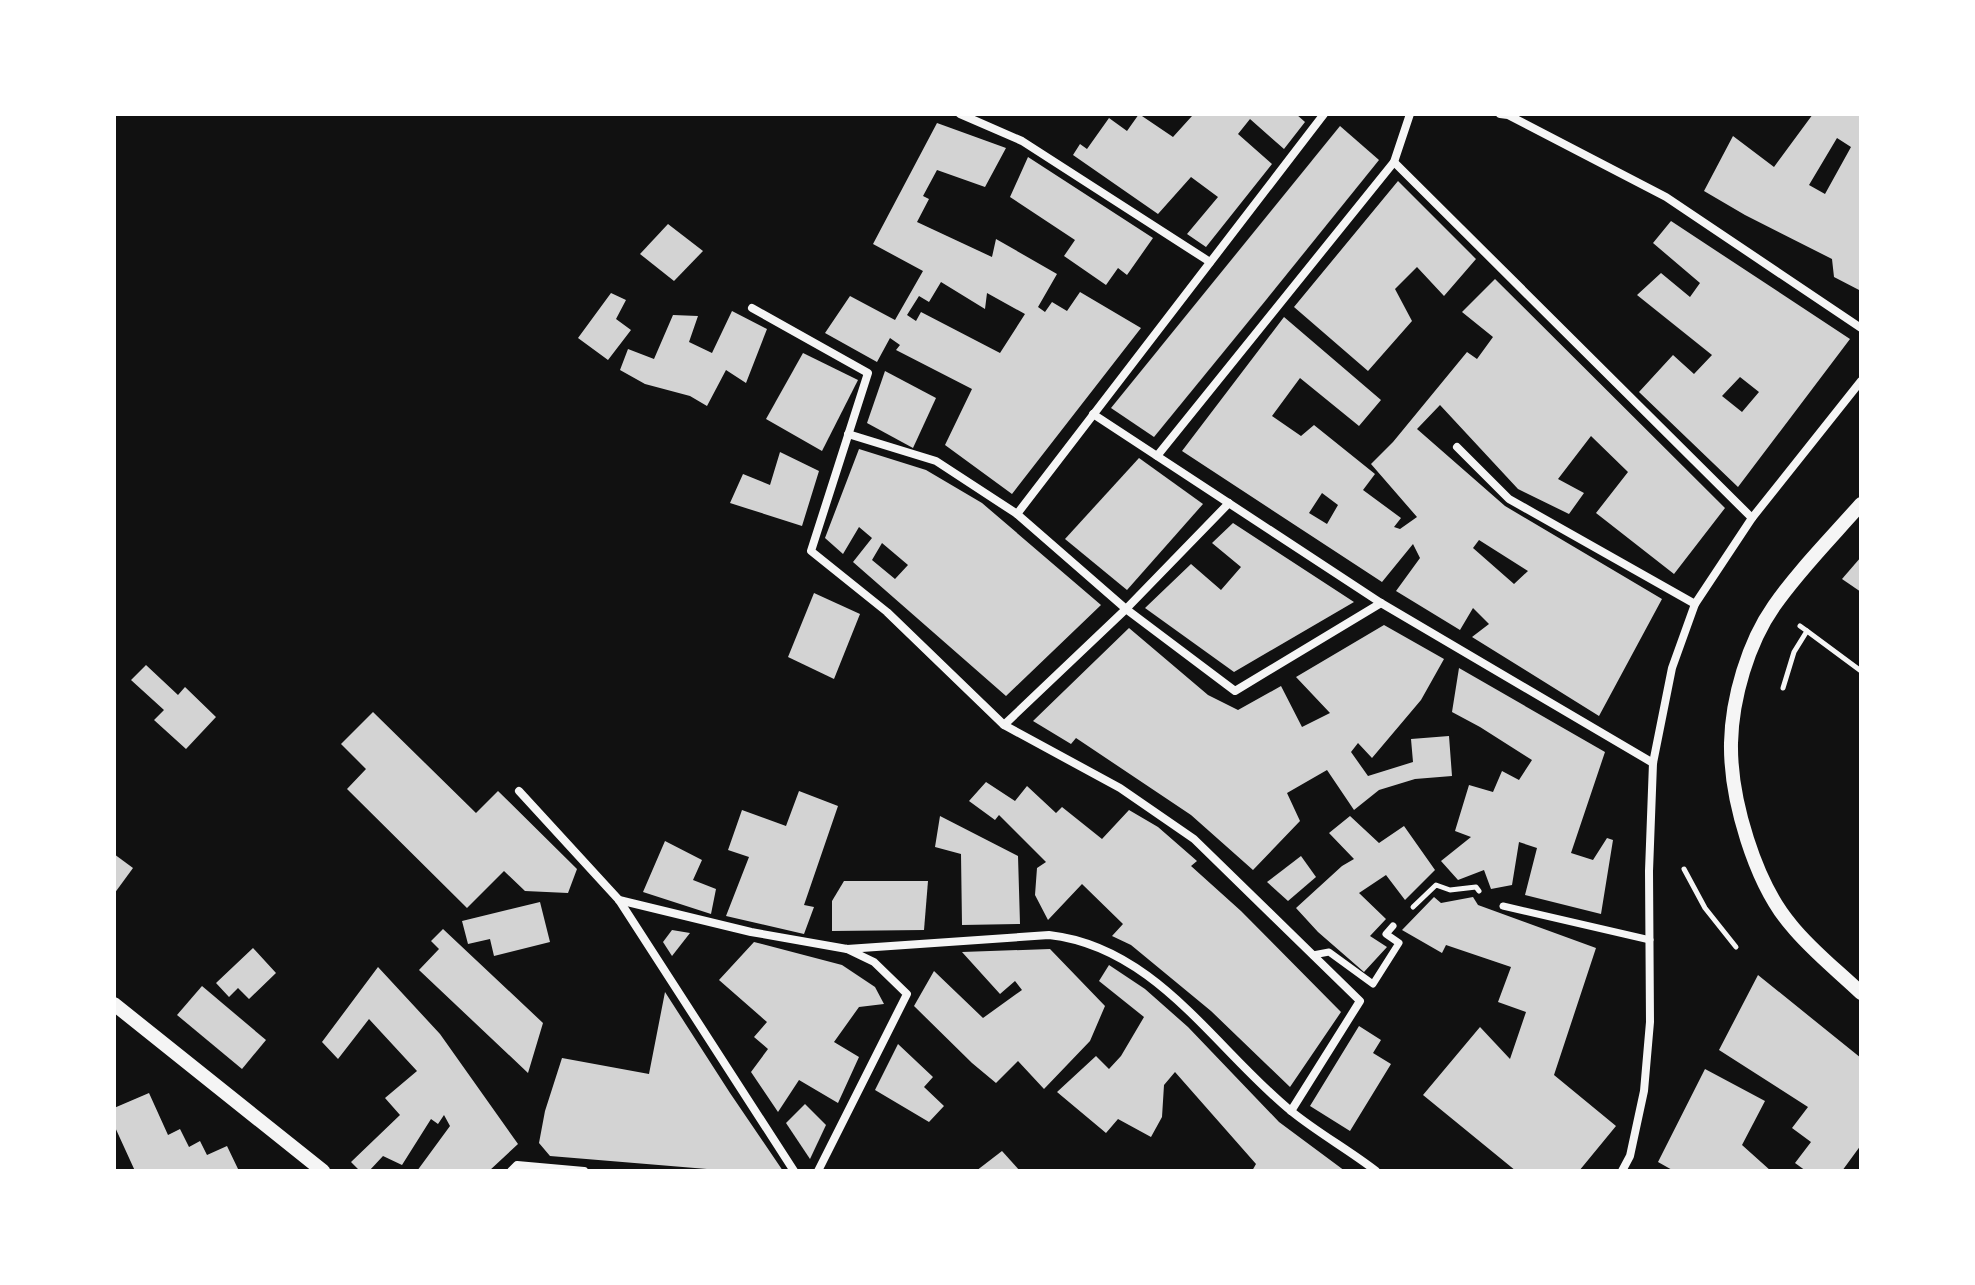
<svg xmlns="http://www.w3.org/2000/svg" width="1975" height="1285" font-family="'Source Sans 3',sans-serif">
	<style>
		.building { fill: #d3d3d3; fill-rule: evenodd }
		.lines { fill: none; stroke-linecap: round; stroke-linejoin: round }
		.path { stroke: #f5f5f5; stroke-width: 5 }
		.pedestrian { stroke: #f5f5f5; stroke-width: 7 }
		.minor { stroke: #f5f5f5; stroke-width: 8 }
		.tertiary { stroke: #f5f5f5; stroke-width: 14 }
	</style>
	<rect width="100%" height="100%" fill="#111"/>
	<g class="building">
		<polygon points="1139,114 1173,137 1192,116 1189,114 1296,114 1305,122 1284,149 1250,119 1238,134 1272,164 1206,247 1187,234 1218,197 1191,177 1158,214 1073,155 1080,144 1087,149 1109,118 1127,131"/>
		<path d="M1813,114H1861V291L1834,277L1832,259L1745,215L1704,191L1733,136L1774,167ZM1837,138L1851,147L1825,194L1809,185Z"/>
		<path d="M937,123L1006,148L985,187L937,170L923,196L929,199L917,222L992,257L996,239L1057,274L1038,307L1045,312L1052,302L1067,311L1080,292L1141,328L1012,494L945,445L972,389L896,350L900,345L890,338L877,362L825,333L850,296L895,320L923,271L873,244ZM941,282L985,309L987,293L1025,314L1000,353L921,312L916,321L907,315L919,296L929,302Z"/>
		<polygon points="1340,126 1379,160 1266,300 1154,437 1111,408"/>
		<polygon points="1028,157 1153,238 1127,275 1118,268 1106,285 1064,256 1075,240 1010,197"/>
		<polygon points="1398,181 1476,259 1444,296 1417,267 1395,289 1412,321 1368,371 1294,307"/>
		<path d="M1671,221L1850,339L1738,487L1639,392L1673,355L1694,374L1712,355L1637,295L1661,273L1690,297L1700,283L1653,243ZM1740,377L1759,392L1742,412L1722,396Z"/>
		<polygon points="668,224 703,251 674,281 640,254"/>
		<path d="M1495,279L1725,508L1674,574L1596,513L1628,472L1591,436L1558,479L1584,493L1569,514L1518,489L1440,405L1417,429L1505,506L1662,599L1599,716L1472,637L1489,624L1473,608L1460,630L1396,591L1420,558L1413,544L1382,582L1182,451L1284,317L1381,400L1359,426L1300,378L1272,416L1301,436L1314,425L1375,474L1363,490L1401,518L1394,527L1400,529L1417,517L1371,464L1393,442L1467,352L1477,359L1493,337L1462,312ZM1322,493L1338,505L1327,524L1309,513ZM1479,540L1528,571L1514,584L1473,548Z"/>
		<polygon points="611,293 626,300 616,319 631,330 608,360 578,338"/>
		<polygon points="732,311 767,329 746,383 726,370 707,406 690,396 645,384 620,370 628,349 654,359 673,315 698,316 689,342 712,353"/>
		<polygon points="803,353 858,380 822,451 766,419"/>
		<polygon points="885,371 936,398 913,448 867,423"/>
		<path d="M859,449L926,470L982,503L1101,605L1006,696L853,562L872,538L859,527L843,554L825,538ZM882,543L908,565L895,579L872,560Z"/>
		<polygon points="780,452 819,471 802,526 730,503 743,474 770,485"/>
		<polygon points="1139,458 1203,504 1127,590 1065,539"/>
		<polygon points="1233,523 1354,602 1234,672 1145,608 1191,564 1221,590 1241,567 1212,543"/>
		<polygon points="1861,557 1861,592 1842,579"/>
		<polygon points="814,593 860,614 834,679 788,657"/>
		<polygon points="1384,625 1444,659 1421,700 1372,758 1358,743 1351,752 1368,776 1413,762 1411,739 1449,736 1452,776 1415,779 1379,790 1354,810 1327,770 1287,793 1300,821 1253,870 1191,815 1076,738 1071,744 1033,721 1129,628 1208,695 1238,710 1281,686 1302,727 1330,713 1296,677"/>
		<polygon points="146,665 178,695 185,687 216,717 186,749 154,720 164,710 131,680"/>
		<polygon points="1459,668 1605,752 1571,853 1593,860 1607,838 1613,840 1601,914 1525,895 1537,848 1519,842 1512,885 1491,889 1484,870 1458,880 1441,861 1471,837 1455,831 1469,785 1493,792 1502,771 1519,780 1532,760 1480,727 1452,712"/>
		<polygon points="373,712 476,813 498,791 577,869 568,893 525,891 504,871 467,908 347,789 366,769 341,744"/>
		<polygon points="986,782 1015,801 1027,786 1056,813 1062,807 1102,839 1129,810 1158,827 1197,861 1191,866 1241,911 1341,1012 1290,1087 1211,1011 1131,945 1112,936 1123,924 1082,884 1048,920 1035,895 1037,868 1046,862 999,815 995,820 969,801"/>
		<polygon points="799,791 838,806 804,905 814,907 804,934 726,916 749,857 728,850 742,810 786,826"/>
		<polygon points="940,816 1018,856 1020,924 962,925 961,854 935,847"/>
		<polygon points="1350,816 1379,843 1404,826 1435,870 1405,900 1386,875 1359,893 1386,919 1370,936 1387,947 1364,972 1318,932 1296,908 1342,866 1354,859 1329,833"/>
		<polygon points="665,841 702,860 693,880 716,889 711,914 643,892"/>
		<polygon points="114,854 133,868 114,894"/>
		<polygon points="1301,856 1316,877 1288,901 1267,882"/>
		<polygon points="844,881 928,881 924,930 832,931 832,901"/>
		<polygon points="1434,897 1441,903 1473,897 1478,905 1596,948 1554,1075 1616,1126 1579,1171 1516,1171 1423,1095 1480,1027 1510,1059 1526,1012 1498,1002 1511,967 1446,945 1442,953 1402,930"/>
		<polygon points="540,902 550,942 494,956 490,939 468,944 462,921"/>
		<polygon points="443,929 543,1023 528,1073 419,970 439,949 431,941"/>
		<polygon points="672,930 690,933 672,956 663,942"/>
		<polygon points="754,942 842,965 875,987 884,1004 859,1007 834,1042 859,1057 838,1103 799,1080 778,1112 751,1072 768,1049 754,1037 767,1022 719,980"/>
		<polygon points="253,948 276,973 249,999 238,988 229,997 216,983"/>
		<polygon points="1050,949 1105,1006 1090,1041 1044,1089 1018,1061 996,1083 972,1063 914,1006 934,971 983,1018 1022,990 1015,981 1000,994 962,952"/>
		<polygon points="1109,965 1145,989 1188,1027 1279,1122 1345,1171 1252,1171 1256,1164 1175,1072 1164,1085 1162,1117 1151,1137 1118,1119 1106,1133 1057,1092 1096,1056 1109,1069 1121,1056 1144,1017 1099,981"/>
		<polygon points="378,967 440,1034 518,1144 489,1171 417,1171 450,1126 444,1115 438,1124 431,1119 402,1165 383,1156 369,1171 360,1171 351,1162 400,1115 385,1098 417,1071 369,1019 338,1059 322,1042"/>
		<polygon points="1758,975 1861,1058 1861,1145 1842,1171 1806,1171 1795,1163 1811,1142 1792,1128 1808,1107 1719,1050"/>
		<polygon points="202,986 266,1040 242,1069 177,1015"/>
		<polygon points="665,992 730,1093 783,1171 731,1171 550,1156 539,1143 545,1111 562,1058 649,1074"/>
		<polygon points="1359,1026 1381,1040 1373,1053 1391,1064 1350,1131 1310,1106"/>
		<polygon points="898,1044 933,1077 924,1087 944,1106 929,1122 875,1090"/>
		<polygon points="1705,1069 1765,1101 1742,1145 1771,1171 1674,1171 1658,1162"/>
		<polygon points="149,1093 168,1135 180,1129 189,1147 200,1141 207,1155 227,1146 239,1171 135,1171 114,1125 114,1108"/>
		<polygon points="805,1104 826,1125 810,1159 786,1123"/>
		<polygon points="1002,1151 1020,1171 976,1171"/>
	</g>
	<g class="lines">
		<g class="path">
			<polyline points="1807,631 1861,671"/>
			<polyline points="1783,688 1794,652 1807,631 1800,626"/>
			<polyline points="1684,869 1705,908 1736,947"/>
			<polyline points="1413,907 1436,885 1450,890 1476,887 1479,891"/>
		</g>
		<g class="pedestrian">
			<polyline points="1503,906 1650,940"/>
			<polyline points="1313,955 1329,952 1373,984 1399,943 1386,934 1393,926"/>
		</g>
		<g class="minor">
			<polyline points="960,114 1022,141 1210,262"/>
			<polyline points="1500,114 1508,115 1666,197 1861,328"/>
			<polyline points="1394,162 1752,518"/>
			<polyline points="752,308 868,373 811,551 887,612 1004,725 1120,788 1194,839 1360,1001 1291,1111"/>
			<polyline points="1093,414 1381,603 1653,763"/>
			<polyline points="848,434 936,461 1017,514 1126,609 1235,691 1381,603"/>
			<polyline points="1457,447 1509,499 1695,604"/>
			<polyline points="1157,456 1394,162 1410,114"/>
			<polyline points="1017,514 1324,114"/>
			<polyline points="1004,725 1126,609 1229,503"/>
			<polyline points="519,791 619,900 794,1171"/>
			<path d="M619,900L751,932L847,949L1049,935C1156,947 1214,1048 1291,1111C1318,1133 1349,1150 1376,1171"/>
			<polyline points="511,1171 517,1165 584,1171"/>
			<polyline points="818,1171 907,994 874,962 847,949"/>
			<polyline points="1622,1171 1630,1156 1644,1091 1650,1022 1649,871 1653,763 1672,668 1695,604 1752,518 1861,381"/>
		</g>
		<g class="tertiary">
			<path d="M1861,504C1832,537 1799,570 1774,606C1748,643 1732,698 1731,743C1730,799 1755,883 1791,925C1811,950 1838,971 1861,993"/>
			<polyline points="114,1004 323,1171"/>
		</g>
	</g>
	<rect width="1975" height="1285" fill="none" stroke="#ffffff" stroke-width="232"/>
</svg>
